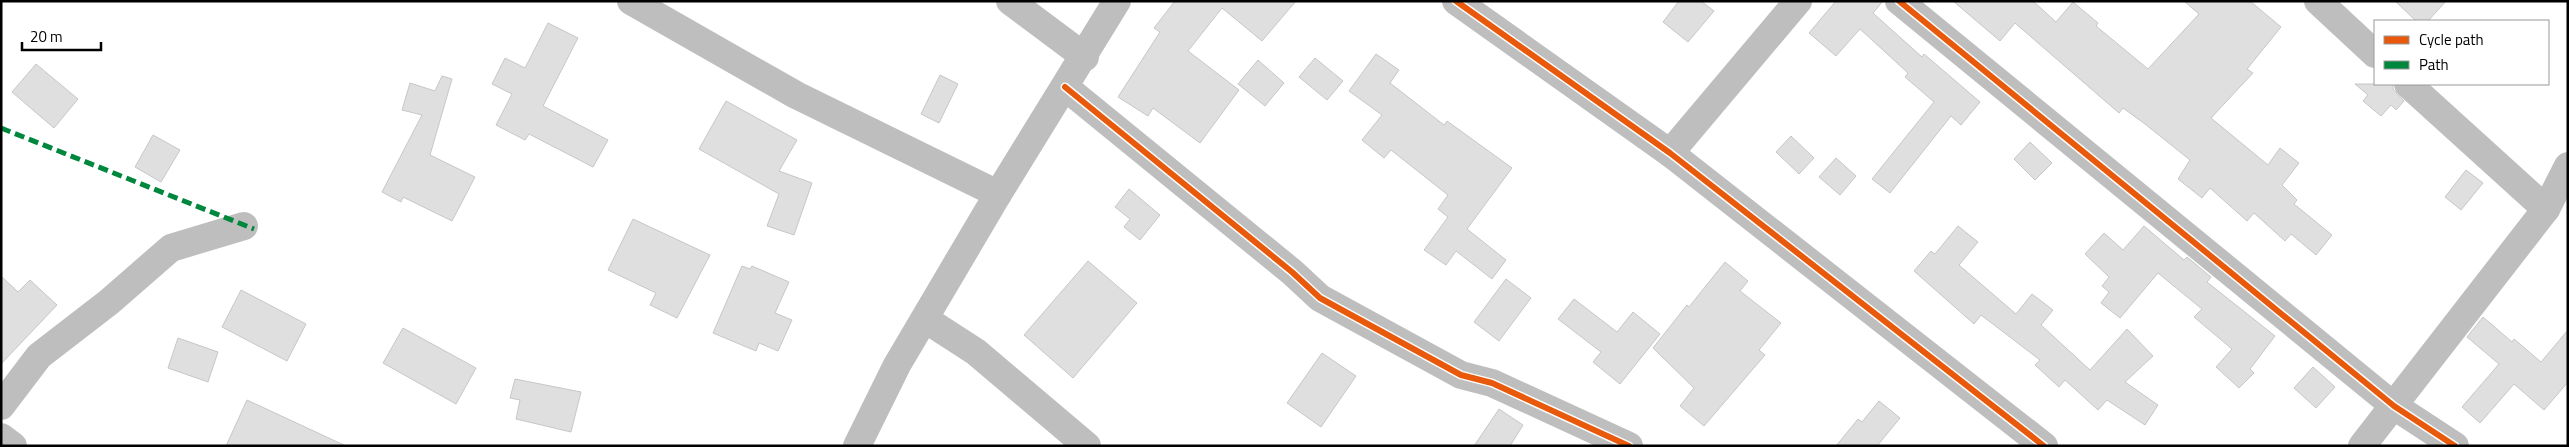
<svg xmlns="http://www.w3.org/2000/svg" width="2569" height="447" font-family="'Titillium Web',sans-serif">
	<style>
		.building { fill: #dfdfdf; stroke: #c7c7c7 }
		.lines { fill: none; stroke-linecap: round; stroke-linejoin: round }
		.minor { stroke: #bebebe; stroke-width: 28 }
		.quiet { stroke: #00873e; stroke-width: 5; stroke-dasharray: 10 5; stroke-linecap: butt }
		.cycleway-casing { stroke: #fff; stroke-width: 9 }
		.cycleway { stroke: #e8590c; stroke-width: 6 }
	</style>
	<rect width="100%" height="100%" fill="#fff"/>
	<g class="building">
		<polygon points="1175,1 1296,1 1262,41 1222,8 1188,51 1239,90 1200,143 1153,108 1148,116 1118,97 1160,32 1154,28"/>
		<polygon points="1679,1 1701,1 1714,11 1688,42 1663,22"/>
		<polygon points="1836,1 1883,1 1873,13 1922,57 1924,54 1980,102 1961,125 1951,116 1890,193 1872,179 1934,102 1905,77 1908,73 1860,29 1836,56 1809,33"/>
		<polygon points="1953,1 2033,1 2056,22 2073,2 2098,23 2096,26 2148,69 2199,14 2184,1 2250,1 2281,27 2247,69 2253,73 2211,118 2268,165 2280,148 2299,163 2282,185 2297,200 2294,204 2332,235 2316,255 2291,234 2285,241 2254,213 2247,221 2210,188 2202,198 2178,179 2190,160 2145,124 2123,108 2119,113 2015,23 2000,41"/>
		<polygon points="2395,1 2446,1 2428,21 2416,21"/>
		<polygon points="548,23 578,38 543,106 608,140 593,167 529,134 525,140 496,125 512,94 492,84 505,58 525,68"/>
		<polygon points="1376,54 1399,70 1390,83 1444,125 1447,121 1512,168 1467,229 1506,260 1492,279 1456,251 1446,265 1424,250 1448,217 1438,209 1448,195 1391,150 1384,158 1362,140 1382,115 1349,91"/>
		<polygon points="1315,58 1343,81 1327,100 1299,77"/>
		<polygon points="1258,60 1284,83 1265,106 1238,84"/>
		<polygon points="36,64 78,99 54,128 12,92"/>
		<polygon points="940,75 958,84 939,123 921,114"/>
		<polygon points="442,76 452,79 430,155 475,177 452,221 403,197 401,202 382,192 422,115 402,110 410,83 435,91"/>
		<polygon points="2355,84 2393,84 2393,89 2404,101 2396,110 2391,105 2381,116 2363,101 2368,95"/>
		<polygon points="726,101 797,140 779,171 812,183 794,235 767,226 779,194 699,149"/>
		<polygon points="153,135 180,150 161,182 135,167"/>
		<polygon points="1791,136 1814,158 1799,174 1776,152"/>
		<polygon points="2030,142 2052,163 2035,180 2014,159"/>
		<polygon points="1836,158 1856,176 1840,195 1819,177"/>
		<polygon points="2466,170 2483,183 2461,210 2445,197"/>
		<polygon points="1129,189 1160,215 1140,240 1124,227 1130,219 1115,207"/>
		<polygon points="633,219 710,255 677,318 650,305 656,293 608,270"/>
		<polygon points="1958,226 1978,242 1959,265 2016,314 2032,294 2053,310 2041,325 2090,370 2127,329 2153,356 2125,382 2158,405 2145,425 2107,400 2098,410 2065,380 2059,387 2035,365 2040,360 1981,315 1974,324 1914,271 1931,251 1935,254"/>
		<polygon points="2144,226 2184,260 2187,257 2211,277 2207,282 2275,336 2250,369 2254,373 2239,388 2216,367 2232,349 2194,317 2202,309 2158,273 2120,318 2101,303 2109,292 2102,286 2109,277 2085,254 2104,233 2123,250"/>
		<polygon points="1088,261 1137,303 1073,378 1024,335"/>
		<polygon points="1725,262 1748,281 1740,291 1781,323 1759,350 1765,355 1704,426 1680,406 1694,388 1653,348 1687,305 1689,307"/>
		<polygon points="742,266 750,269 752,266 789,282 775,313 792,320 778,351 759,343 756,351 713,333"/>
		<polygon points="1,276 18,292 30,280 57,305 1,364"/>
		<polygon points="1506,279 1531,298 1499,341 1474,322"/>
		<polygon points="241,290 306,324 287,361 222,327"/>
		<polygon points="1574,299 1617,332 1633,312 1660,334 1620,384 1593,362 1601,352 1558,319"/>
		<polygon points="2483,317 2512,342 2514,339 2541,362 2568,330 2568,382 2544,410 2514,384 2480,423 2462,407 2499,364 2467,337"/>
		<polygon points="403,328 476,368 456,404 383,363"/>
		<polygon points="178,338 218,352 208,382 168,368"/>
		<polygon points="1322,353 1356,376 1321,427 1287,403"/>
		<polygon points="2313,367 2335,387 2316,408 2294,388"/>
		<polygon points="515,379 581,392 571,432 516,419 520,400 510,398"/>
		<polygon points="247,400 346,446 226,446"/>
		<polygon points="1879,401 1900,418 1877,446 1836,446 1858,419 1862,422"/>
		<polygon points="1499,409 1523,425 1510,446 1474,446"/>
	</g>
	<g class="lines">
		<g class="minor">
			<polyline points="631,1 796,95 998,194"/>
			<polyline points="1010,1 1085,57"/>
			<polyline points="1456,1 1670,153 2044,446"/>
			<polyline points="1899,1 2394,406 2455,446"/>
			<polyline points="2318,1 2375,54"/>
			<polyline points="2408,84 2546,209"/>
			<polyline points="1065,87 1292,272 1320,298 1461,375 1492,383 1629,446"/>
			<polyline points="1670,153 1798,1"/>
			<polyline points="925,319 976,352 1087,446"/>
			<polyline points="1,406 39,356 109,302 171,248 244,226"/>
			<polyline points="1,437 13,446"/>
			<polyline points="857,446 897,365 998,194 1117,1"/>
			<polyline points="2362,446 2546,209 2568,166"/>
		</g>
		<polyline class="quiet" points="1,128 254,229"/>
		<g class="cycleway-casing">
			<g id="cycleway">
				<polyline points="1456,1 1670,153 2044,446"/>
				<polyline points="1899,1 2394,406 2455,446"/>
				<polyline points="1065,87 1292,272 1320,298 1461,375 1492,383 1629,446"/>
			</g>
		</g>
		<use href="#cycleway" class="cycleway"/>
	</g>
	<rect width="2569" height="447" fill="none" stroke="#000000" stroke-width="5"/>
	<rect x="2374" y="20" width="175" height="65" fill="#ffffff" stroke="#999999"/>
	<rect x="2384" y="36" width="25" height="8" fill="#e8590c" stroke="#999999"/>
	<text x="2419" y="45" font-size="15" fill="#000000">Cycle path</text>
	<rect x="2384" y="61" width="25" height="8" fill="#00873e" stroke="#999999"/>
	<text x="2419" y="70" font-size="15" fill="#000000">Path</text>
	<path d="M22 42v8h79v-8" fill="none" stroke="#000000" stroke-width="2.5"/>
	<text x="30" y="42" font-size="15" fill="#000000" stroke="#ffffff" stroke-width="4" paint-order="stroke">20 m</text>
</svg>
